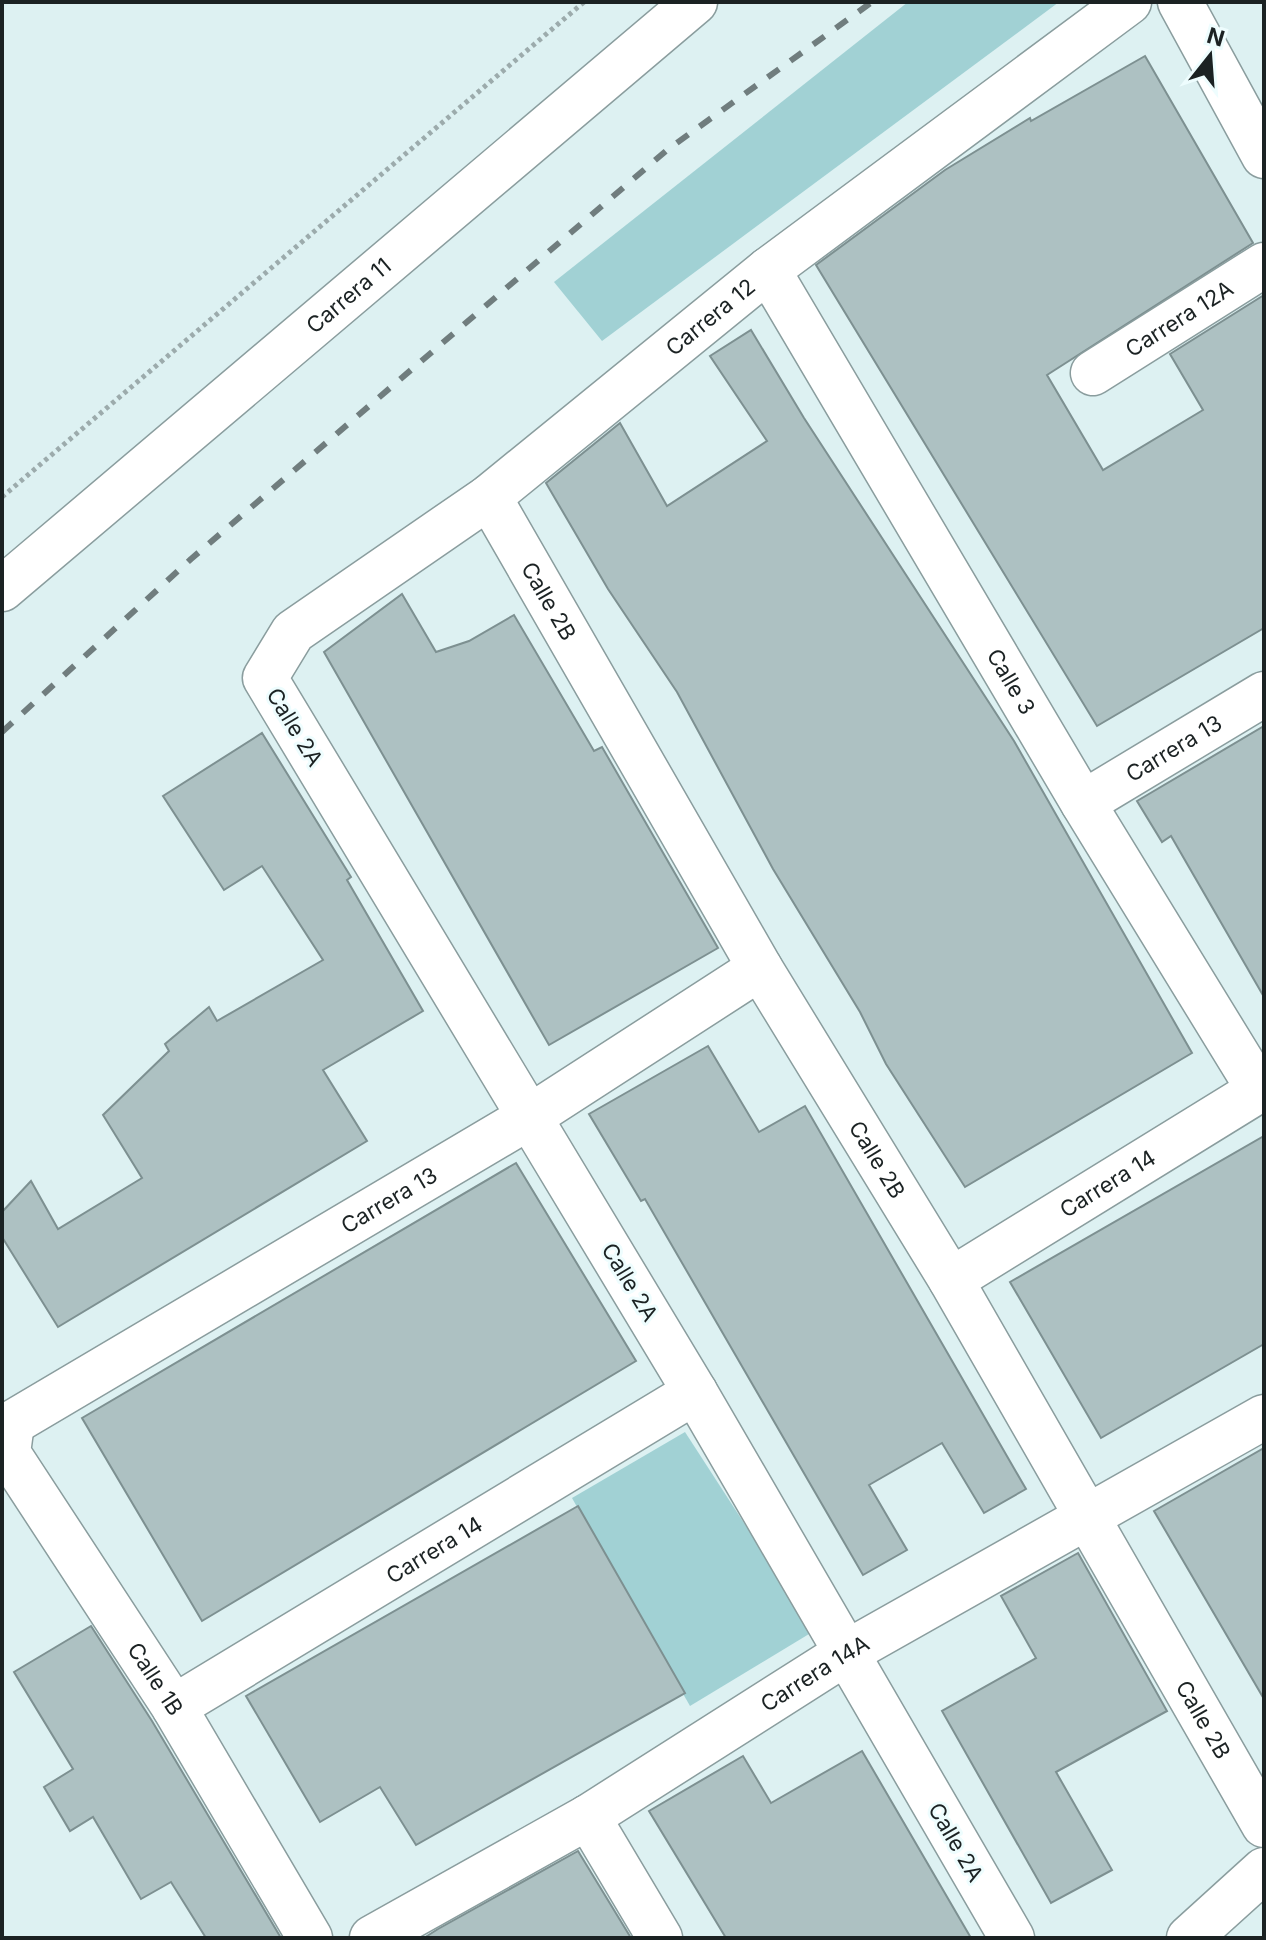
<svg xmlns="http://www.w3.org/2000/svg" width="1266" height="1940" font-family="Inter,sans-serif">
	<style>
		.green { fill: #a1d1d4 }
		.building { fill: #adc1c2; stroke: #7d9091; stroke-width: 2 }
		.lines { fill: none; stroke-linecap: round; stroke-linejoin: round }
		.minor-casing { stroke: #8a9d9e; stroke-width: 47 }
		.major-casing { stroke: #8a9d9e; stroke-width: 47 }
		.path { stroke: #9cabac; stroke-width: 5; stroke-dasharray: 4 4; stroke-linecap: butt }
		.minor { stroke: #fff; stroke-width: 44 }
		.major { stroke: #fff; stroke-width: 44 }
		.rail { stroke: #707d7e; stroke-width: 6; stroke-dasharray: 14 14; stroke-linecap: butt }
		.labels { text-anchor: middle; stroke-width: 6; stroke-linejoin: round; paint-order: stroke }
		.street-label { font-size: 22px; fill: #1b2223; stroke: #eefdfe }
	</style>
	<rect width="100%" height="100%" fill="#ddf1f2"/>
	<g class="green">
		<polygon points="908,2 1059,2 602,341 554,282"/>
		<polygon points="685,1432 814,1631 690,1706 572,1498"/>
	</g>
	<g class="building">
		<polygon points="1145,56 1253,243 1047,375 1103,470 1203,410 1170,354 1264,295 1264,628 1097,726 816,265 945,170 1030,118 1031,121"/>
		<polygon points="751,330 804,418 1014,741 1192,1053 965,1187 886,1064 860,1012 773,869 677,692 608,589 546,483 620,423 667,506 767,441 710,356"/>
		<polygon points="402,594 436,652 469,641 514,615 594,751 602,747 718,948 549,1045 324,652"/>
		<polygon points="1264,726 1264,997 1171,836 1162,842 1137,801"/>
		<polygon points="262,733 351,877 347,880 423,1011 323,1070 367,1141 58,1327 2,1237 2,1212 31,1181 58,1229 142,1178 103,1115 169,1051 165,1044 209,1007 217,1021 323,960 262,866 224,890 163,796"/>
		<polygon points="708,1046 759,1132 805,1106 1026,1489 984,1513 942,1443 869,1485 907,1550 863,1575 645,1199 641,1201 589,1114"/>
		<polygon points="1264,1136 1264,1344 1101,1438 1010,1282"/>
		<polygon points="516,1163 636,1361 202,1621 82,1418"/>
		<polygon points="1264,1448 1264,1699 1154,1511"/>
		<polygon points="578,1506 685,1693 416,1845 380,1787 320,1822 246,1696"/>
		<polygon points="1078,1553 1167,1711 1056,1772 1112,1870 1051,1903 942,1711 1036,1658 1001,1596"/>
		<polygon points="91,1626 152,1721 281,1938 206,1938 171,1882 141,1899 93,1817 70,1831 44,1787 73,1769 14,1672"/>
		<polygon points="862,1751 971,1938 726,1938 649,1811 743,1756 771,1803"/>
		<polygon points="578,1851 631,1938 424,1938 438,1929"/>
	</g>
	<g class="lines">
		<g class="minor-casing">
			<g id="minor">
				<polyline points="1180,2 1264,156"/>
				<path id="s1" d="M768,270L1083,803L1259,1090"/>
				<path id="s2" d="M1093,373L1264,265"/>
				<path id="s3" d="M489,497L760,968L951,1280L1264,1825"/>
				<path id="s4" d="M2,589L695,2"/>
				<path id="s5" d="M1083,803L1264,694"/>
				<path id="s6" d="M951,1280L1264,1087"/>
				<path id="s7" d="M12,1423L531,1116L760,968"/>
				<path id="s8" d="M12,1423L8,1453L174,1707L310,1938"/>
				<path id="s9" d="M174,1707L695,1392"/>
				<polyline points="588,1817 660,1938"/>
				<path id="s10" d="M372,1938L588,1817L846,1653L1264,1417"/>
				<path id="s11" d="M1012,1938L695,1392L265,678L293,632L489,497L768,270L1129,2"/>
			</g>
		</g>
		<g class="major-casing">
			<polyline id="major" points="1189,1938 1264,1870"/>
		</g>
		<polyline class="path" points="2,497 584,2"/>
		<use href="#minor" class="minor"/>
		<use href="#major" class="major"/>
		<polyline class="rail" points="2,732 191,559 667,150 872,2"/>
	</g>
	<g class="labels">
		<g class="street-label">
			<text dy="8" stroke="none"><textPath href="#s4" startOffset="454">Carrera 11</textPath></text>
			<text dy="8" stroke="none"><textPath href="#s11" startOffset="2042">Carrera 12</textPath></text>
			<text dy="8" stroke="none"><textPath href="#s2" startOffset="102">Carrera 12A</textPath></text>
			<text dy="8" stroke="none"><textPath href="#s3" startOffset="120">Calle 2B</textPath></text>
			<text dy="8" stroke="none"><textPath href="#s1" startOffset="478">Calle 3</textPath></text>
			<text transform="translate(295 727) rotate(59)" y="8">Calle 2A</text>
			<text dy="8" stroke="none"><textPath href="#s5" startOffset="106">Carrera 13</textPath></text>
			<text dy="8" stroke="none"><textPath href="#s3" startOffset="768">Calle 2B</textPath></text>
			<text dy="8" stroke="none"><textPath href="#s6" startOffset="184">Carrera 14</textPath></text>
			<text dy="8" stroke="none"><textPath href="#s7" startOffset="438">Carrera 13</textPath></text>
			<text transform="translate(630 1282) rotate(59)" y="8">Calle 2A</text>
			<text dy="8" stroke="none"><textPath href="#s9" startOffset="304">Carrera 14</textPath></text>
			<text dy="8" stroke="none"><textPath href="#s10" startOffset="516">Carrera 14A</textPath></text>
			<text dy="8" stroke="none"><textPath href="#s8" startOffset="300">Calle 1B</textPath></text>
			<text dy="8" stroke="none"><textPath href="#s3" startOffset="1416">Calle 2B</textPath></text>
			<text transform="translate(956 1842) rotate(60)" y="8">Calle 2A</text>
		</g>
	</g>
	<rect width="1266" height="1940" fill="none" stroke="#1b2223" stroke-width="8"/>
	<g transform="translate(1210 56) rotate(17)" stroke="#eefdfe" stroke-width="6" paint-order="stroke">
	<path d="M0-6L14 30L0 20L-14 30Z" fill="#1b2223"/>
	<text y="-12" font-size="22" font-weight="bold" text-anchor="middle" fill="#1b2223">N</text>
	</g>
</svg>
